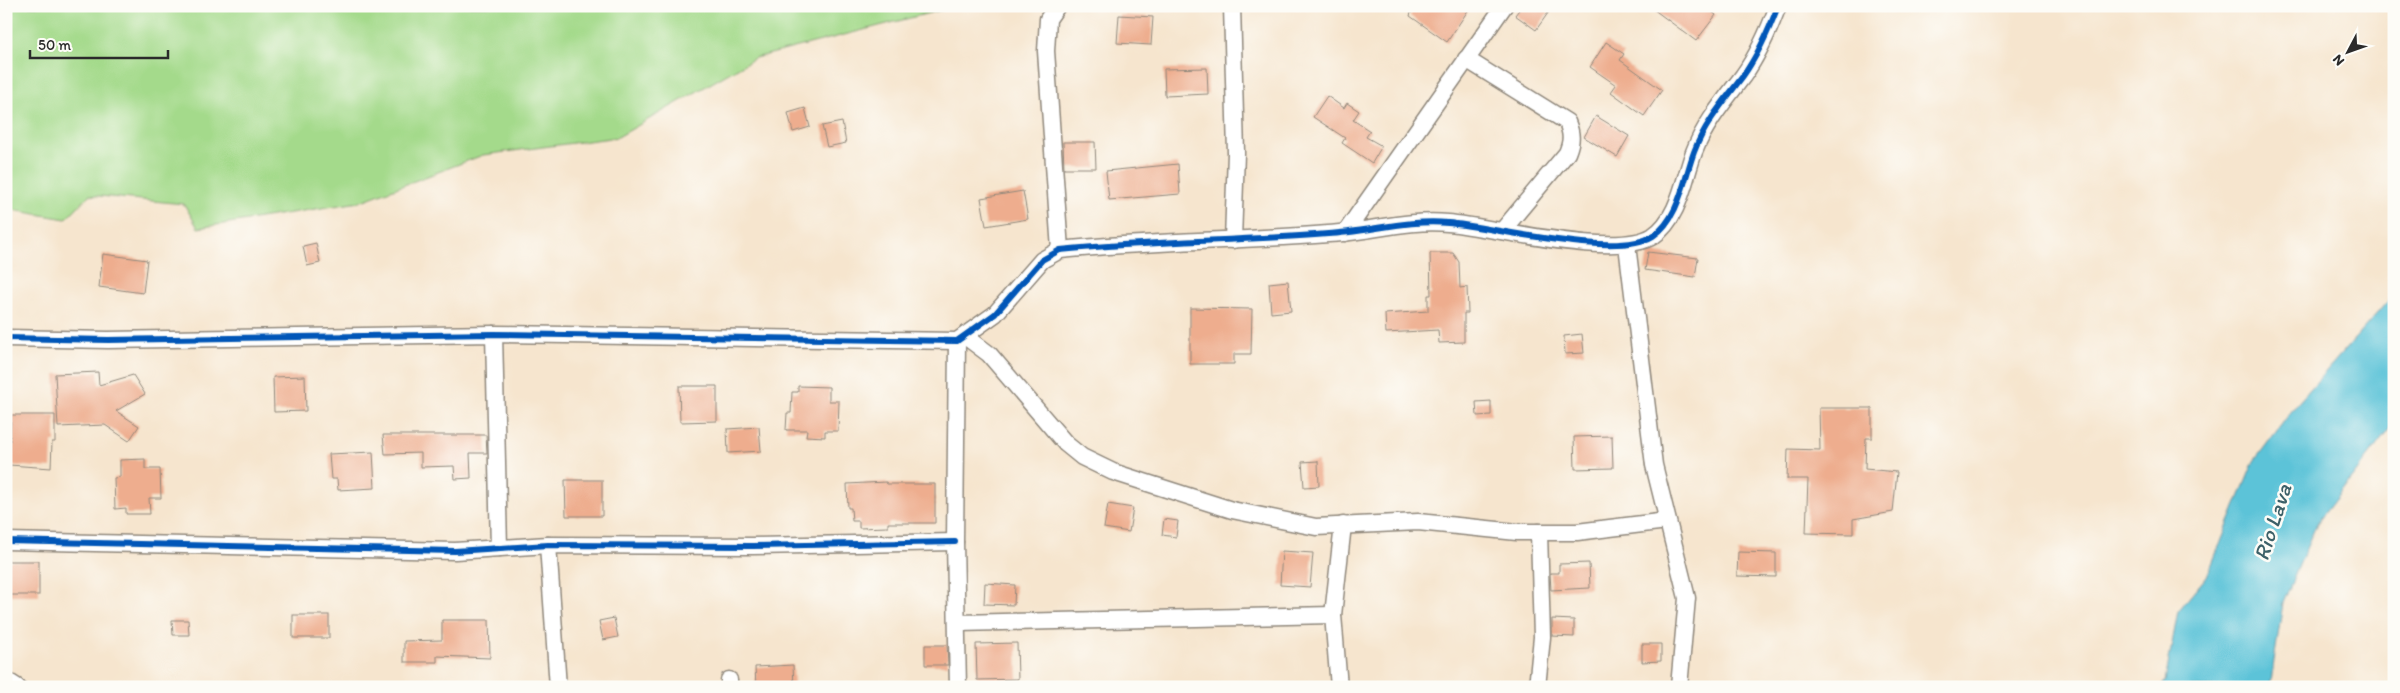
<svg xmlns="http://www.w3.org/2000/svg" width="2400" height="693" font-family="Itim,sans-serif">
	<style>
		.green { fill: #a4da8b; stroke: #68825b }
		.water { fill: #5bc3d8; stroke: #437782 }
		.building { fill: #eead8e }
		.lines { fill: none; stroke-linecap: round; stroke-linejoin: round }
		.street-casing { stroke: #90887c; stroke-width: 19 }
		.street { stroke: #fff; stroke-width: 16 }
		.cycleway-casing { stroke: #fdfcf7; stroke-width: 9 }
		.cycleway { stroke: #0057b8; stroke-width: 6 }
		.labels { text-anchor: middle; stroke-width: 5; stroke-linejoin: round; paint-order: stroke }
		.water-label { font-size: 22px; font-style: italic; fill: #3c6068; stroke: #fdfcf7 }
	</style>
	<rect width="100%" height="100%" fill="#fdfcf7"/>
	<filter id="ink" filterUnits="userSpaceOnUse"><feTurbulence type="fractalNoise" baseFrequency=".02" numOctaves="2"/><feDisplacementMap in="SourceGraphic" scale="10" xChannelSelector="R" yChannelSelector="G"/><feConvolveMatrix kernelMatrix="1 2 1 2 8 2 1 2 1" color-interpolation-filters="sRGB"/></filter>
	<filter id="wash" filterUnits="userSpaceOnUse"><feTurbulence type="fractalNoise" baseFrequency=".0096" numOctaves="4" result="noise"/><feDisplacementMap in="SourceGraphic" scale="20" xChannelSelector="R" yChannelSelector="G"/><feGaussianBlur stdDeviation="1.12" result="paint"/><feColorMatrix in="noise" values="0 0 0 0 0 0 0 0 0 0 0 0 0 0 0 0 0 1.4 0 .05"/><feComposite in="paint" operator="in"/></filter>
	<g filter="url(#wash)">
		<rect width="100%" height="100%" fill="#f6e5ce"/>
		<polygon class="green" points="6,6 944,6 945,9 755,58 618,137 483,155 359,202 198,228 184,204 89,195 66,219 6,209"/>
		<polygon class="water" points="2394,294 2394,423 2317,523 2283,603 2270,687 2159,687 2165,682 2178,611 2207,576 2254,461 2297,404"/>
		<g id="blocks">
			<g class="building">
				<polygon points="1413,6 1471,6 1447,42 1410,16"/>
				<polygon points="1522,6 1553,6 1536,30 1515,15"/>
				<polygon points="1649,6 1704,6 1716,15 1696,41"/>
				<polygon points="1119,15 1153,17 1151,45 1117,43"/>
				<polygon points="1606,42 1624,54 1620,60 1662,90 1644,116 1611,92 1616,85 1590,67"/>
				<polygon points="1207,68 1208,94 1165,96 1164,69"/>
				<polygon points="1327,96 1344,108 1347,103 1359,111 1353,120 1370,131 1366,137 1382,146 1372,163 1342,143 1345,138 1313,117"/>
				<polygon points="805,108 810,127 793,132 788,113"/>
				<polygon points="1596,116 1629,136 1617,157 1584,137"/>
				<polygon points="842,122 846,143 827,147 822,126"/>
				<polygon points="1063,142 1095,142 1096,168 1064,168"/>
				<polygon points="1178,164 1180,194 1109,200 1106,171"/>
				<polygon points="1023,191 1028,219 986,226 981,198"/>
				<polygon points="316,243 320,263 307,266 303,246"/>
				<polygon points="1648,252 1698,258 1695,277 1645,270"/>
				<polygon points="1430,253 1453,253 1459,262 1460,288 1467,287 1468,313 1464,313 1464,342 1439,343 1438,330 1386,333 1385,314 1428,311 1428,295 1431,295"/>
				<polygon points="103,254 147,260 143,293 99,287"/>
				<polygon points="1288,281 1291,311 1271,313 1269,283"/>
				<polygon points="1190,308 1252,309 1251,354 1234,354 1234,364 1190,364"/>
				<polygon points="1582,334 1584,353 1565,354 1564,336"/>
				<polygon points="98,372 99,385 133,375 145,394 116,411 139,426 129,441 105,425 58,427 55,374"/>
				<polygon points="305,376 306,411 274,412 273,377"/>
				<polygon points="679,386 717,386 717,421 680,422"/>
				<polygon points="798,386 829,387 829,401 839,401 838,431 825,431 825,437 806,436 807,430 786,430 787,413 791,413 792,392 798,392"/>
				<polygon points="1491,401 1491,415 1477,416 1476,402"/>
				<polygon points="1819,408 1872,408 1872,438 1866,438 1865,469 1897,472 1893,512 1853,519 1853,534 1806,533 1808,479 1787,479 1788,449 1820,450"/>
				<polygon points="11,415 55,415 55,442 52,442 51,468 9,465"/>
				<polygon points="759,427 761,451 728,453 727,429"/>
				<polygon points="383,435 486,435 487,453 470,453 471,478 455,479 454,466 421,467 421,453 385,454"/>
				<polygon points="1612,436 1613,468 1575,469 1574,437"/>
				<polygon points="373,452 375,488 338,490 337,479 331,479 329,454"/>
				<polygon points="145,459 145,469 160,469 161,498 149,498 150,514 126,514 126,508 115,509 114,478 120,477 120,460"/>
				<polygon points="1318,461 1319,486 1304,487 1302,462"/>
				<polygon points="565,480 602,480 602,516 566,516"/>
				<polygon points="886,482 887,484 935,484 935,523 888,523 888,527 859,528 859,521 852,521 851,508 848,508 847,484"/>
				<polygon points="1108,504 1133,508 1129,532 1104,528"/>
				<polygon points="1164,519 1178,521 1176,537 1162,535"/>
				<polygon points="1282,551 1313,553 1310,587 1280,585"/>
				<polygon points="1738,552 1776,553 1776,577 1737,576"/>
				<rect x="6" y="561" width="33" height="34"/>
				<polygon points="1589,563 1590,588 1551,590 1550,573 1559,573 1559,564"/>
				<polygon points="985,583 1015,585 1014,605 984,604"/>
				<rect x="293" y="615" width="36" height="23"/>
				<polygon points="614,618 618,637 603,640 599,621"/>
				<polygon points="1552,619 1574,620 1574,637 1552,636"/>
				<polygon points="172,620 188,620 189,635 173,635"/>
				<polygon points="442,620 489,620 490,658 437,656 437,662 404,662 404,641 442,640"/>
				<polygon points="1017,643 1018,679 977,680 976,644"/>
				<polygon points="1642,644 1661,644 1661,661 1642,662"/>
				<polygon points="925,645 947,645 948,665 925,665"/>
				<polygon points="793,665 794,687 756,687 755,667"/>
			</g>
		</g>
	</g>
	<g filter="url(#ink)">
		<use href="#blocks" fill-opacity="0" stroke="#90887c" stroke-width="1"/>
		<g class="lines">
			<g class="street-casing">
				<g id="street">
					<polyline points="1057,6 1048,19 1046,51 1060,250"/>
					<polyline points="1232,6 1236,153 1233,240"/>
					<path d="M1466,59L1567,122C1572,134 1572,141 1567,153L1502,231"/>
					<polyline points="1345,233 1504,6"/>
					<polyline points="1627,245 1654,465 1687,598 1679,687"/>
					<polyline points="494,334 499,548"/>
					<polyline points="965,336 989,354 1066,444 1082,457 1113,472 1232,510 1316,527 1418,522 1517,532 1577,532 1667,521"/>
					<path d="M6,338L108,340L494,334L957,341L995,314L1042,260L1060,250C1149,241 1239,241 1328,234C1368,232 1408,219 1448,223C1494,227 1616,259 1653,236C1679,219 1684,179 1694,152C1705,123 1725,100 1743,76C1758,55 1769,30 1778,6"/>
					<polyline points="957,341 955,542 958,687"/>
					<polyline points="6,541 455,551 548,545 752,546 955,542"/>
					<polyline points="548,545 558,687"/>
					<polyline points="958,623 1333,615"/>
					<polyline points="6,680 17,687"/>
					<polyline points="729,687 729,680"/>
					<polyline points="1339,687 1333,615 1343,525"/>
					<polyline points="1537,687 1542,637 1539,532"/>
				</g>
			</g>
			<use href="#street" class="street"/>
			<g class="cycleway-casing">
				<g id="cycleway">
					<path d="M6,338L108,340L494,334L957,341L995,314L1042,260L1060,250C1149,241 1239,241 1328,234C1368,232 1408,219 1448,223C1494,227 1616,259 1653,236C1679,219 1684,179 1694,152C1705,123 1725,100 1743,76C1758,55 1769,30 1778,6"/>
					<polyline points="6,541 455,551 548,545 752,546 955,542"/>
				</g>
			</g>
			<use href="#cycleway" class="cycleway"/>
		</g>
	</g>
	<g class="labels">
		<g class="water-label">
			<text transform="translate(2272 522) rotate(-72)" y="8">Rio Lava</text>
		</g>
	</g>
	<rect width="2400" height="693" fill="none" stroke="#fdfcf7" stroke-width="25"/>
	<g transform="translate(2348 52) rotate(229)" stroke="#fdfcf7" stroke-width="4" paint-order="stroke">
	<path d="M0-4L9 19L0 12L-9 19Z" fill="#2b2b2b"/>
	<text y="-8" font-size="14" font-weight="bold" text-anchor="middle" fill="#2b2b2b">N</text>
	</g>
	<path d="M30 50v8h138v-8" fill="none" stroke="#2b2b2b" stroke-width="2.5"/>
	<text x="38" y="50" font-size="15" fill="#2b2b2b" stroke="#fdfcf7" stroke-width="4" paint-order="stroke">50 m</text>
</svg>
